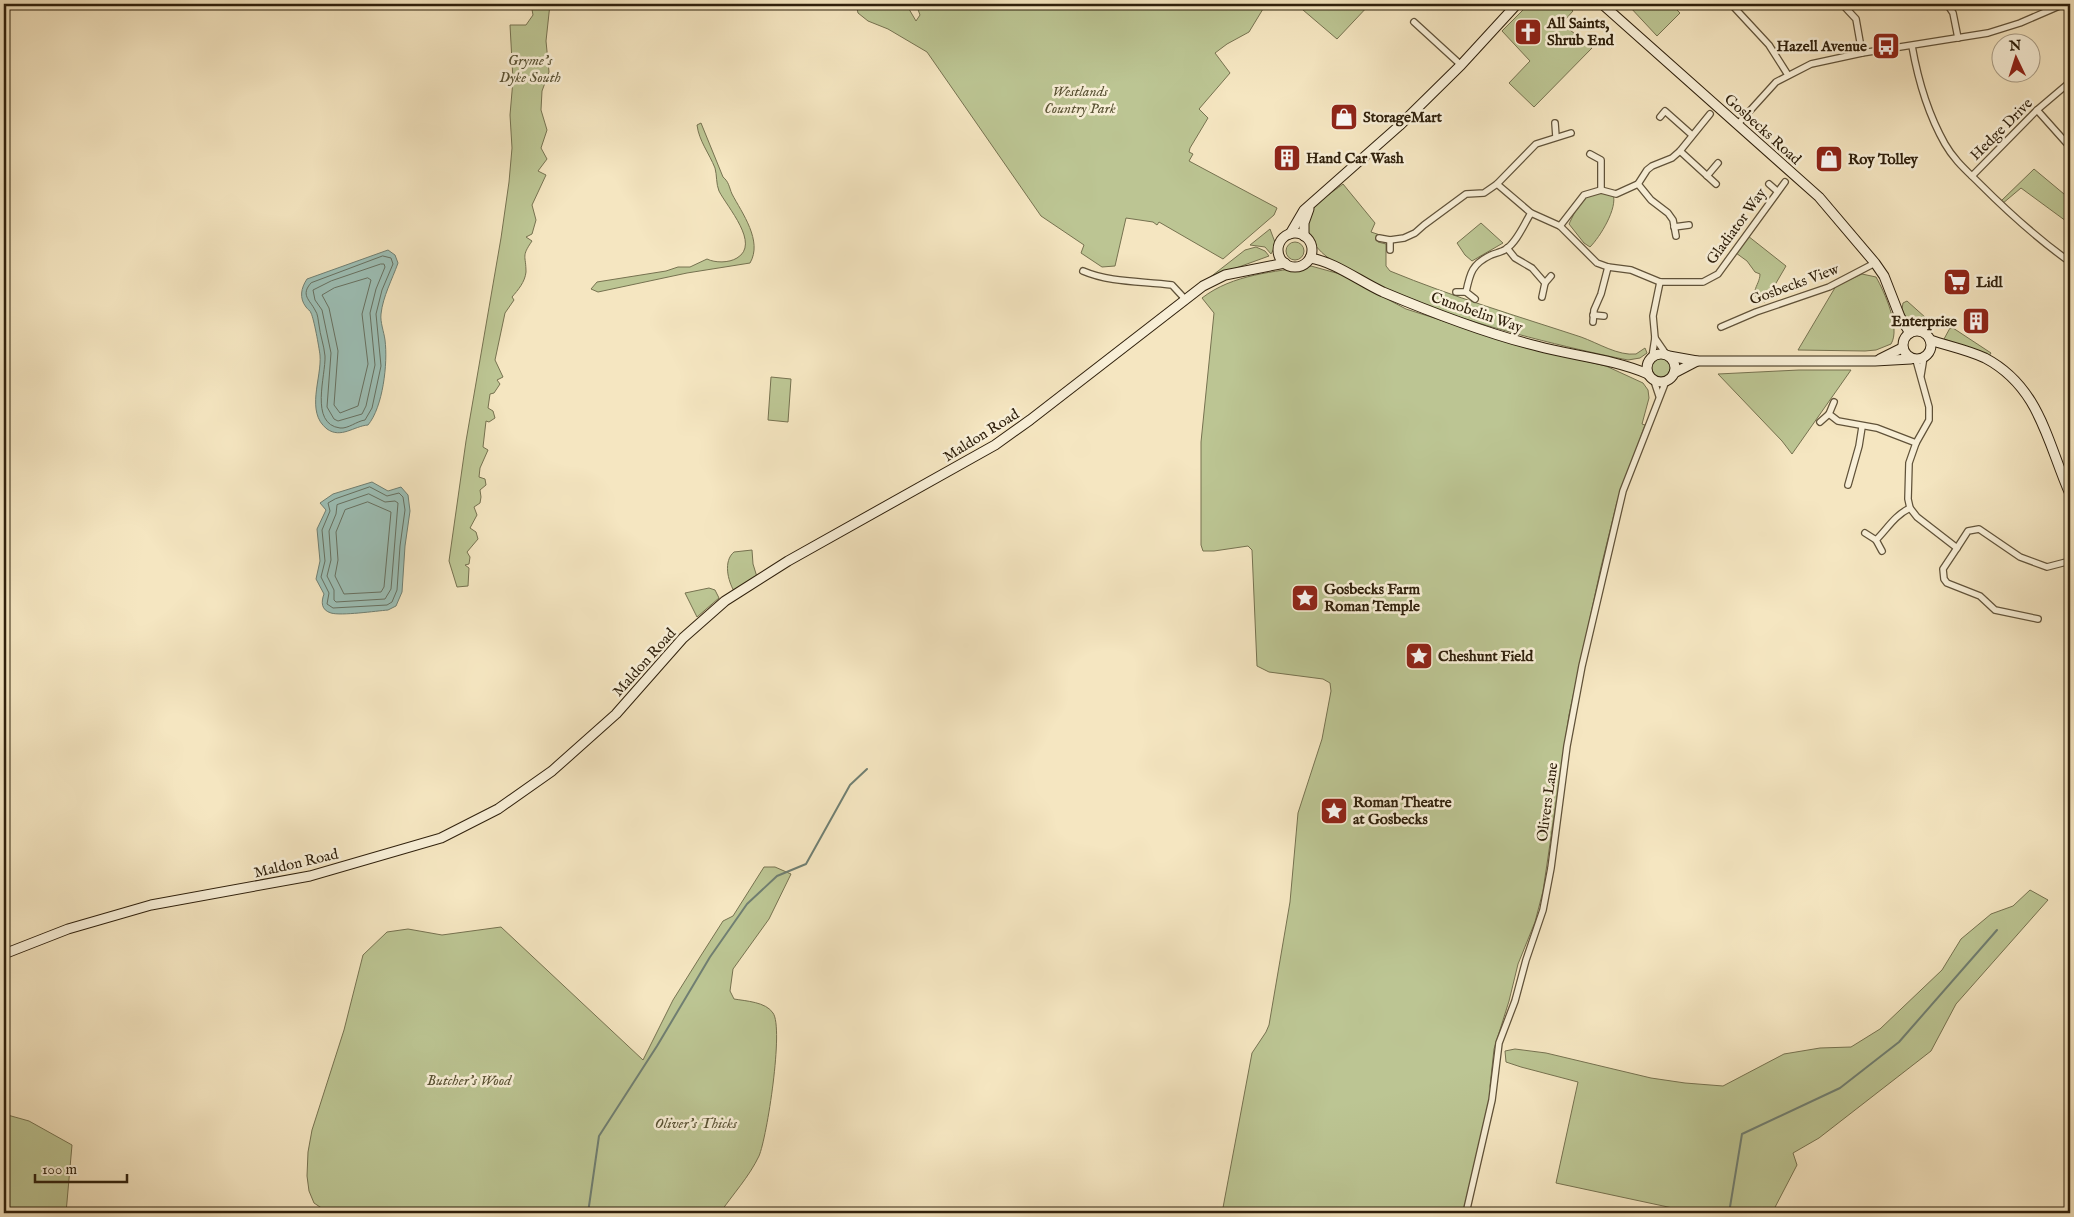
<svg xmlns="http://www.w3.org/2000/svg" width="2074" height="1217" font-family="'IM FELL English',serif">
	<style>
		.green { fill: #bcc593; stroke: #767250 }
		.water { fill: #9cbfb6; stroke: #707f72 }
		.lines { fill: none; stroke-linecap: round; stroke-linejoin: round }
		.shore { stroke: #667061; stroke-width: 1 }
		.stream { stroke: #707f72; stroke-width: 2 }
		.street-casing { stroke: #605239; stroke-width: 8 }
		.secondary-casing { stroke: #2f200c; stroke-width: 11 }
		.street { stroke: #f8efd7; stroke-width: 5.5 }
		.secondary { stroke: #f8efd7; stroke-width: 9 }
		.labels { text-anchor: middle; stroke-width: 5; stroke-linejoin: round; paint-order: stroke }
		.poi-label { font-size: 15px; font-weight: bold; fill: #2f200c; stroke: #f8efd7; text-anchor: start }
		.park-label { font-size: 15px; font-style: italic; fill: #595234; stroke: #f8efd7 }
		.street-label { font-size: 15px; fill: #2f200c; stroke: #f8efd7 }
	</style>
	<rect width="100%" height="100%" fill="#f5e6c1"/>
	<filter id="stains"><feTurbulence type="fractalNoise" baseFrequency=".004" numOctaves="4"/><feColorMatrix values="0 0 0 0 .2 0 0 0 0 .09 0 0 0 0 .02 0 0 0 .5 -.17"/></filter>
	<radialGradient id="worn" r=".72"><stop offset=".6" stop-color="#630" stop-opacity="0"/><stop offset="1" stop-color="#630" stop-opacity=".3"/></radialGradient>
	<g class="green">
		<path d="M531,4H550L546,41L549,72L542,91L541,110L547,130L541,148L547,159L538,171L546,175L532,205L536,220L532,234L526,237L532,241C521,257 526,255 526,272C525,282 518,290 512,297L514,300L505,313L495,360L503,377L497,380L500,384L494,393L490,394L488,408L493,411L495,418L489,422L486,421L483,447L488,450L480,468L479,477L485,479L486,485L480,490L481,497L480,503L474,507L477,515L470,528L476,532L478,539L467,552L470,557L469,564L465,565L469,568L468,586L457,587L449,561L466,441L501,238L509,182L512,148L510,115L513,80L510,25H526L533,15Z"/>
		<polygon points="856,4 906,4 916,21 920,15 916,4 1266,4 1249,32 1227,44 1215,53 1230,73 1199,109 1208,118 1190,148 1189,152 1193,154 1189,161 1277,208 1274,215 1223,259 1159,222 1157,225 1153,222 1126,218 1115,266 1102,267 1081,253 1084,245 1041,216 927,52 888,29 868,21 858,13"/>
		<polygon points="1296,4 1370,4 1337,39"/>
		<polygon points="1529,4 1565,4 1573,11 1564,21 1564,25 1592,48 1534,107 1509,83 1530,61 1502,31"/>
		<polygon points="1632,4 1671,4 1680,13 1657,36 1629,6"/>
		<path d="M701,123L723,177C729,182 729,187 732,194C742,213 763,241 750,263L687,273L598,292L591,289L597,282L666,271L678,267H690L707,259C715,263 729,263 737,258C761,244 727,207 719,191C716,184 717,175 715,168C709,153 699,141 697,125Z"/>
		<polygon points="2034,169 2070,199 2070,224 2021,188 2002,204 2000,202"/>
		<path d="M1343,184L1375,223L1371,232L1380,235L1378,242L1386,244V266L1390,271C1453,297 1517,316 1581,337C1598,343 1618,356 1636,354L1645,348L1647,353L1640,358L1628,360C1576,350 1297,289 1307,221C1309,205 1332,193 1343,184Z"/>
		<path d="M1597,193L1613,194C1618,208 1600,237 1590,247L1584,243L1569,224C1576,210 1580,197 1597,193Z"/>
		<polygon points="1481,223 1503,243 1472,261 1465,255 1457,243"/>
		<polygon points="1270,229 1276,245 1271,254 1265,247 1250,245"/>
		<path d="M1748,236L1786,266L1765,302C1745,296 1760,286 1760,274L1755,272L1747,261L1736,253Z"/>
		<circle cx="1295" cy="251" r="9"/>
		<polygon points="1256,247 1265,251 1269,256 1225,272 1204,282 1245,250"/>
		<path d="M1311,266L1340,274L1406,309L1525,347L1606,366L1643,383L1648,390L1649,398L1642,424L1645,425L1617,502L1601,567L1569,715L1543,891L1535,922L1518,964L1509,1001L1494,1049L1490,1086L1492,1100L1466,1213H1222L1252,1053L1266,1032L1269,1025L1290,902L1298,813L1322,739L1331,691L1330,683L1323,679L1269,672L1257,666L1252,550L1248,546L1214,551H1203L1201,545V442L1214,313L1202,298C1233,274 1274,272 1311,266Z"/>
		<path d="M1862,274L1876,277C1884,291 1901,328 1891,344L1876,350L1865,351L1798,350L1836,286Z"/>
		<path d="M1907,301L1926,318C1920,326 1916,324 1908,322L1902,309L1903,303Z"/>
		<polygon points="1950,328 1953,328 1991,353 1989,356 1944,339"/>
		<circle cx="1661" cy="367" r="10"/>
		<polygon points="1799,370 1851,370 1792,454 1782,441 1718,374"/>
		<polygon points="771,377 791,379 788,422 768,420"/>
		<path d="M752,550L753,564L757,577L734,591C728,581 723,561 734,552Z"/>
		<polygon points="709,588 715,590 719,598 697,617 685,593"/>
		<path d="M764,867H775L791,874L769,919L733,969L730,991L734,999C746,1001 766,1002 773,1013C784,1028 767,1137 759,1156C749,1177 733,1194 720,1213H329L314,1203L309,1191L307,1176L308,1152L312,1130L344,1030L363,955L387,932L408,929L442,935L501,927L643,1060L673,1000L700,957L723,921L733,916Z"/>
		<polygon points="2030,890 2048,900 1956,1004 1931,1051 1819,1138 1793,1153 1797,1165 1772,1213 1696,1213 1556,1183 1578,1082 1521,1067 1506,1062 1505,1051 1515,1049 1546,1053 1651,1078 1685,1083 1723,1086 1784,1054 1820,1048 1851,1047 1880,1029 1942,970 1961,939 1991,914 2013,906"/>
		<polygon points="4,1114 29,1121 72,1145 66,1213 4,1213"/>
	</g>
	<g class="water">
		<path d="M388,250L395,255L398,263C392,280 383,296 381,314C380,322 384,332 385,340C388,363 383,407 368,425C354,426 341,439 327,429C305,412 322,378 320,355C319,347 314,319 311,313C310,310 308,310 306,307C299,298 301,288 307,279Z"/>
		<path d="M372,482L388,491L401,487L408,495L410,511L405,546L402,592L396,606L388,610C376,611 341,616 331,613C321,610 321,602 324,594L316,579L320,561L317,529L326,510L320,503L333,494Z"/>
	</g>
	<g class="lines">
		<g class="shore">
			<path d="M383,256L391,258L393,264L382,290L376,314L381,366L372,408L365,420C357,421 348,429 340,428C309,424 326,375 325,356C324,345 320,335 319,325C318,320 318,314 315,310C310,300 300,295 311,283Z"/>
			<polygon points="381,264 384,264 385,267 376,289 370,313 375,365 366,406 362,414 338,421 334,419 327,407 331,353 322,310 315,300 313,290 331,281"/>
			<polygon points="368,278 371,280 362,314 368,364 358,406 340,413 334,405 338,351 329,308 322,295 334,288"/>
			<polygon points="370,487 387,496 399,493 403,497 405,510 400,546 397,590 392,602 387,605 333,608 327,604 329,593 321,577 325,561 322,530 330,511 328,503 335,499"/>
			<polygon points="369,494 385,502 395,501 398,503 391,589 385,599 336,602 334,600 334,590 327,576 331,560 329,531 336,514 337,505"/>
			<polygon points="368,502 391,512 384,587 381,592 344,594 335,576 338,560 336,532 345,510"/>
		</g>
		<g class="stream">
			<polyline points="588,1213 599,1136 657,1046 710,957 747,904 777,876 806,864 850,785 867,769"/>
			<polyline points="1729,1213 1742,1134 1840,1088 1899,1042 1997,930"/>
		</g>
		<g class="street-casing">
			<g id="street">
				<polyline points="1731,4 1769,45 1788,75"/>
				<polyline points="1842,4 1856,19 1862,53"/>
				<polyline points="1947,4 1953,13 1958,38"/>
				<polyline points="1414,22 1461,65"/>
				<path d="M1912,46C1918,80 1928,114 1945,144C1954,160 1967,171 1980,184C2009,213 2038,239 2070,262"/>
				<polyline points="2037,110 2070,147"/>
				<polyline points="1660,117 1665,111 1692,135"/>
				<polyline points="1555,123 1556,137"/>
				<polyline points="1737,125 1776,82 1811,64 1862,53 1988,33 2020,23 2064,4"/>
				<polyline points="1680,151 1716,184"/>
				<polyline points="1590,154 1601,160 1601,190"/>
				<polyline points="1707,176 1718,163"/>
				<polyline points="1972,176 2037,110 2070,82"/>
				<polyline points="1497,184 1531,213 1560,226 1597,263 1608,267 1631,270 1660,282 1703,282 1718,274 1785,182"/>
				<polyline points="1638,184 1651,200 1668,213 1673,220 1676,236"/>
				<polyline points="1769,184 1777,191"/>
				<polyline points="1560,226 1584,195 1601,190 1616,194 1638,184 1647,170 1652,166 1672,158 1680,151 1710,114"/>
				<polyline points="1674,227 1689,225"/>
				<polyline points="1379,238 1390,240 1404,238 1415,233 1424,225 1466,194 1484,193 1497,184 1536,144 1571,133"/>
				<polyline points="1507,248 1515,258 1532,268 1545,283 1542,297"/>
				<polyline points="1390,250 1390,240"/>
				<path d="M1083,271C1111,283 1142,281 1172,285L1185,299"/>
				<polyline points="1545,283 1551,276"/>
				<polyline points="1456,292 1466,292"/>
				<path d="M1475,299L1466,292C1470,273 1472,264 1491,255C1496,253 1502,252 1506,249C1517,242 1524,224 1531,213"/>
				<polyline points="1593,315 1604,316"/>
				<polyline points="1593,322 1594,310 1601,294 1608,267"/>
				<polyline points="1721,327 1756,312 1829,287 1875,263"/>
				<polyline points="1655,338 1666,354"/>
				<polyline points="1652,357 1655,338 1653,316 1660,282"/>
				<polyline points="1916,360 1929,407 1929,420 1916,443 1909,463 1908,499 1910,508 1917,517 1957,548 1968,531 1979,529 2020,557 2047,567 2070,561"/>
				<polyline points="1921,375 1924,357"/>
				<polyline points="1654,381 1659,396"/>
				<polyline points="1834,402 1829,414 1838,421 1877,428 1916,443"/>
				<polyline points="1820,422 1829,414"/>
				<polyline points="1848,485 1859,446 1862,427"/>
				<path d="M1865,533L1876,540C1888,528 1894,516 1910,508"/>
				<polyline points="1876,540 1882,551"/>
				<polyline points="1957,548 1943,569 1944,579 1947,583 1980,596 1995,610 2038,619"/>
				<polyline points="1466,1213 1492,1100 1499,1043 1515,1001 1526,960 1543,910 1551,868 1567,746 1582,666 1623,491 1666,381"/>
			</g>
		</g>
		<g class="secondary-casing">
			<g id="secondary">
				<polyline points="1602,4 1819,197 1875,263 1884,276 1900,317 1910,333"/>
				<circle cx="1295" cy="250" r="17"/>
				<polyline points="1290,234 1304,210 1399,126 1461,65 1517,4"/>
				<polyline points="1304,236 1304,223 1309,209"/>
				<path d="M1310,258C1333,261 1361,282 1383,292C1433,313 1484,333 1537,346C1574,356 1613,359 1648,374"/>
				<circle cx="1917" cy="345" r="14"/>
				<path d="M1930,340C1948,346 1968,350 1985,358C2040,387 2047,442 2070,494"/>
				<circle cx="1661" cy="368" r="14"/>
				<polyline points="1669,356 1697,361 1875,361 1911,359"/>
				<polyline points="1880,359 1902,348"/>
				<polyline points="1674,373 1697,361"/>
				<polyline points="4,954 68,929 151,905 310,876 441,838 498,809 552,771 616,714 683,638 725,601 788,561 995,445 1030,420 1203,286 1225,275 1285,263"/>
				<polyline points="2068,1213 2070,1207"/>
			</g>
		</g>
		<use href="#street" class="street"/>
		<use href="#secondary" class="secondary"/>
	</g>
	<defs>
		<g id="church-square" transform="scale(1.4375)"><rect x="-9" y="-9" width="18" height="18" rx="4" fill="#8f2418" stroke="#f8efd7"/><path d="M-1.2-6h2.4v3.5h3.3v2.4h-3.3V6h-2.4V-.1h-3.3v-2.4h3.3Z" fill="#fff"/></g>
		<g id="bus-square" transform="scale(1.4375)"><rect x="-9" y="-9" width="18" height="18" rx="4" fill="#8f2418" stroke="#f8efd7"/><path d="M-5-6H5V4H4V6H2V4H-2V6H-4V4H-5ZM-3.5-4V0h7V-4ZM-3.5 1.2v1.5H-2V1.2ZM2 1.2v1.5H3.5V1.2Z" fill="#fff"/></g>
		<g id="shop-square" transform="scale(1.4375)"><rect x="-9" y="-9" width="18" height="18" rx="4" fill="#8f2418" stroke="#f8efd7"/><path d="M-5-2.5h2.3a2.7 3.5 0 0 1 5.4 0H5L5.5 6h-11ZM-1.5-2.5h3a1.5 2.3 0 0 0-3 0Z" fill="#fff"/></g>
		<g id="building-square" transform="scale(1.4375)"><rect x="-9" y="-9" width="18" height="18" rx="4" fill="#8f2418" stroke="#f8efd7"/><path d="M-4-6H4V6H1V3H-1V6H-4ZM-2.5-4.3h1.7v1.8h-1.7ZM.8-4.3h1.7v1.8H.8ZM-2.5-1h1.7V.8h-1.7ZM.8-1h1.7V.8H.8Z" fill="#fff"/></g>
		<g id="supermarket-square" transform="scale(1.4375)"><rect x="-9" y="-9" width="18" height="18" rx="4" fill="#8f2418" stroke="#f8efd7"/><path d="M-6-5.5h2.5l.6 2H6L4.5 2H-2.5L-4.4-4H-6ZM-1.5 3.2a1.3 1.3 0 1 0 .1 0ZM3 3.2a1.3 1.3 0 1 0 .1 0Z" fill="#fff"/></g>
		<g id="sight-square" transform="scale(1.4375)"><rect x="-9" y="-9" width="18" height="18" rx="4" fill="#8f2418" stroke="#f8efd7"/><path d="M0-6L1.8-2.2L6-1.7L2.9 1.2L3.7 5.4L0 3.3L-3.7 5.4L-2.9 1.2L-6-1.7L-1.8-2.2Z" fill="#fff"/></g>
	</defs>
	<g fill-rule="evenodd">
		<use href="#church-square" x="1528" y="32"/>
		<use href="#bus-square" x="1886" y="46"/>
		<use href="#shop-square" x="1344" y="117"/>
		<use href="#building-square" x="1287" y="158"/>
		<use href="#shop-square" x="1829" y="159"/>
		<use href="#supermarket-square" x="1957" y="282"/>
		<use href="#building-square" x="1976" y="321"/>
		<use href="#sight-square" x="1305" y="598"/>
		<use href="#sight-square" x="1419" y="656"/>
		<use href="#sight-square" x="1334" y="811"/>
	</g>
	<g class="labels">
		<g class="poi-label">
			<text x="1547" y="28">All Saints,<tspan x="1547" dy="17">Shrub End</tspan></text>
			<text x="1867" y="51" text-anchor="end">Hazell Avenue</text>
			<text x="1363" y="122">StorageMart</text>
			<text x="1306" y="163">Hand Car Wash</text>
			<text x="1848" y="164">Roy Tolley</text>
			<text x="1976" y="287">Lidl</text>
			<text x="1957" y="326" text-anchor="end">Enterprise</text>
			<text x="1324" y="594">Gosbecks Farm<tspan x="1324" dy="17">Roman Temple</tspan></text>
			<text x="1438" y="661">Cheshunt Field</text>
			<text x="1353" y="807">Roman Theatre<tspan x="1353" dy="17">at Gosbecks</tspan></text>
		</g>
		<g class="park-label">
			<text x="530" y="65">Gryme's<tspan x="530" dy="17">Dyke South</tspan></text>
			<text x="1080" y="96">Westlands<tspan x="1080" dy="17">Country Park</tspan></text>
			<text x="469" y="1085">Butcher's Wood</text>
			<text x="696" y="1128">Oliver's Thicks</text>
		</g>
		<g class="street-label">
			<text transform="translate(1763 129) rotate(42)" y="5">Gosbecks Road</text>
			<text transform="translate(2001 129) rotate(-45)" y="5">Hedge Drive</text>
			<text transform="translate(1736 226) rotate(-54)" y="5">Gladiator Way</text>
			<text transform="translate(1794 284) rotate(-20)" y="5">Gosbecks View</text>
			<text transform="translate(1477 312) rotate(19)" y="5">Cunobelin Way</text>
			<text transform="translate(981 435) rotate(-32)" y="5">Maldon Road</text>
			<text transform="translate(644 662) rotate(-48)" y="5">Maldon Road</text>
			<text transform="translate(1547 802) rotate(-82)" y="5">Olivers Lane</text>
			<text transform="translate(296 863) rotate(-13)" y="5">Maldon Road</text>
		</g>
	</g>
	<rect width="2074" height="1217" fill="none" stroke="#f5e6c1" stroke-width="20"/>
	<rect x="5" y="5" width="2064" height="1207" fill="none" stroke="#2f200c" stroke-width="2.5"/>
	<rect x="10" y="10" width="2054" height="1197" fill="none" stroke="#2f200c"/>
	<g transform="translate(2016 58) rotate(356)"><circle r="24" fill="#f8efd7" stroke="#a89c86"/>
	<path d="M0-4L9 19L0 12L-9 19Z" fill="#8f2418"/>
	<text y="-8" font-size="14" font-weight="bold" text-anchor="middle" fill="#2f200c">N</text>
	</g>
	<path d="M35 1174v8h92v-8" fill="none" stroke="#2f200c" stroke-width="2.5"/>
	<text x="42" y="1174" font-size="15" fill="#2f200c" stroke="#f8efd7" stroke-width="4" paint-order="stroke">100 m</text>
	<rect width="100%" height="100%" filter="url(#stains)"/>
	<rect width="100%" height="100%" fill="url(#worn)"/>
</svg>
